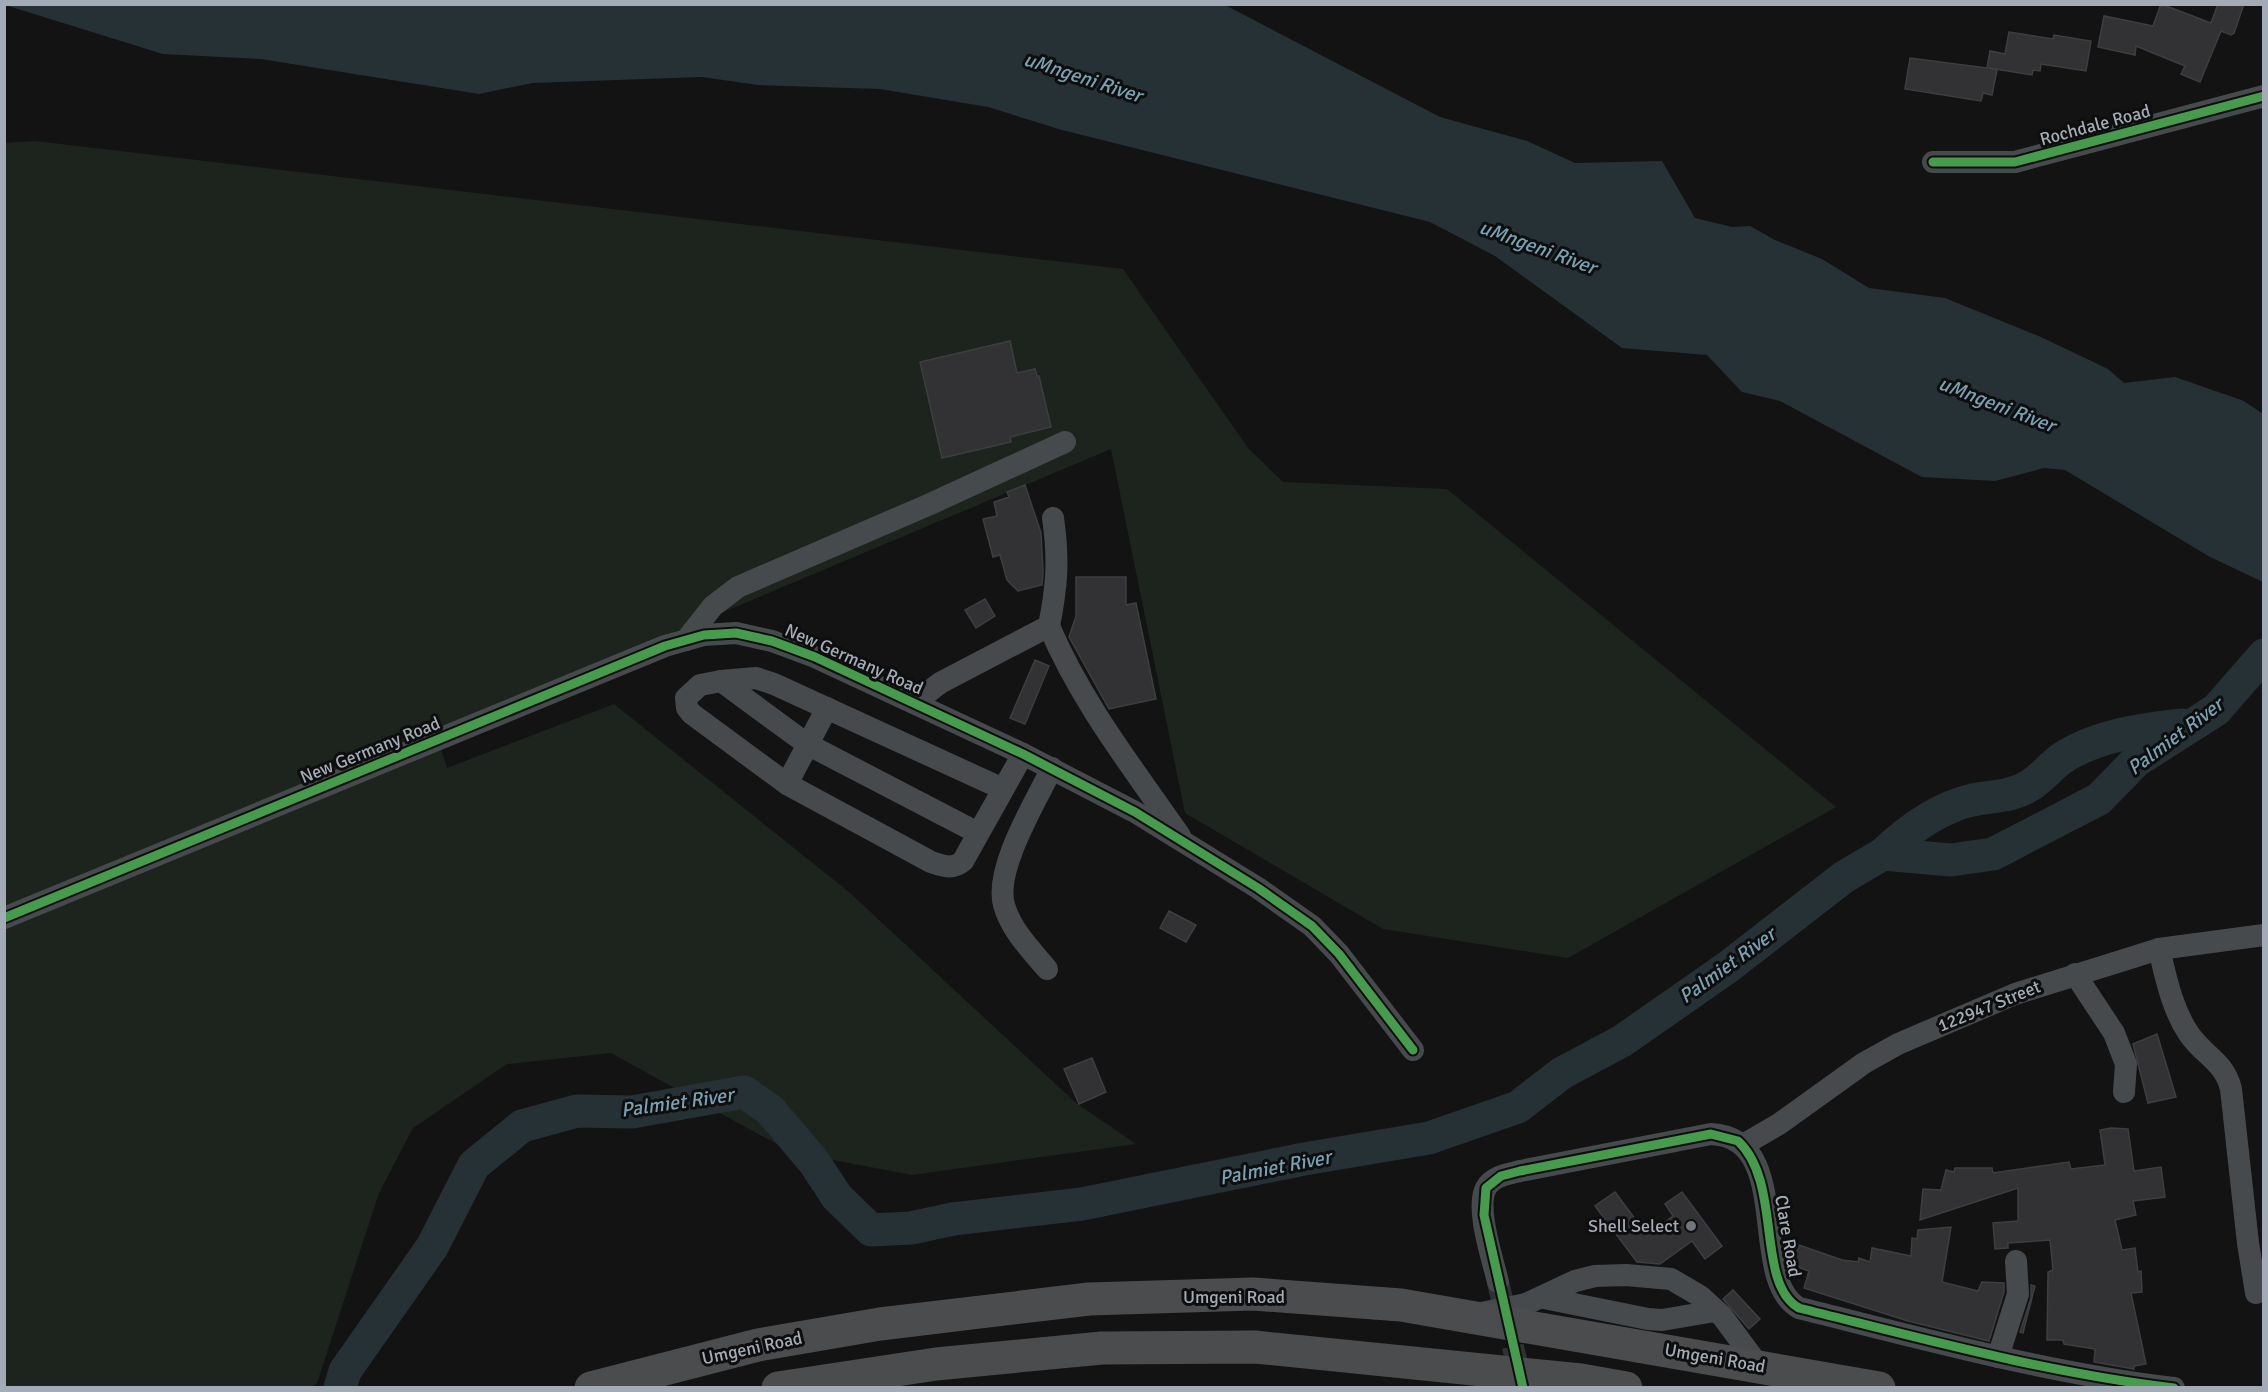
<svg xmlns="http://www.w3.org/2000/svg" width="2268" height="1392" font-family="Signika,sans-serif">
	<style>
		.green { fill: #1d241e }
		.water { fill: #263136 }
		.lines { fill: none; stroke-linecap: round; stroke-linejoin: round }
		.river { stroke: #263136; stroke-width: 33 }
		.building { fill: #323234; stroke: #3c3e40; stroke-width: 1.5 }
		.minor-tunnel { stroke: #303234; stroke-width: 22; stroke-dasharray: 22 11; stroke-linecap: butt }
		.minor { stroke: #474a4d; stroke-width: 22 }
		.highway { stroke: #4a4c4e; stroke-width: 33 }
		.cycleway-casing { stroke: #0e0e0f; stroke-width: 13 }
		.cycleway { stroke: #469c4c; stroke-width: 9 }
		.poi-dot { fill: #71767d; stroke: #0e0e0f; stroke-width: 2 }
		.labels { text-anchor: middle; stroke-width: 6; stroke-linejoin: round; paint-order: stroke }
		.street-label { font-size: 18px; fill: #a3acb6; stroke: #0e0e0f }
		.poi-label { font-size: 18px; fill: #a3acb6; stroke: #0e0e0f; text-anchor: end }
		.water-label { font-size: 20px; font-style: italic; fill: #78a2b3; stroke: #0e0e0f }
	</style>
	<rect width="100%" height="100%" fill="#131314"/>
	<polygon class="green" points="35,141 1123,269 1248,448 1283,482 1447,489 1836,807 1568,958 1383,929 1185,813 1111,449 721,613 434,729 447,768 614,704 849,892 1076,1103 1136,1144 912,1175 791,1152 611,1053 507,1064 413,1128 379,1193 317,1383 310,1388 5,1388 5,143"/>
	<polygon class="water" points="5,5 1225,5 1440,117 1527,141 1575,163 1662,161 1695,218 1732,227 1750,226 1775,240 1822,259 1869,288 1945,298 2041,337 2108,369 2124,383 2175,377 2244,401 2263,414 2263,582 2210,557 2065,470 2044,468 1995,481 1922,477 1780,401 1742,392 1707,355 1622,348 1495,256 1430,222 1062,130 988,107 880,89 758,85 702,77 532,83 479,94 261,59 163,54"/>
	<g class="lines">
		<g class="river">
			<path d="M1883,854C1907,831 1938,808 1972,800C1992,796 2011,797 2029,786C2041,779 2050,767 2061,759C2094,736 2144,729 2183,725"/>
			<polyline points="340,1388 345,1371 432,1247 474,1165 522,1126 577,1111 632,1112 744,1092 770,1110 814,1162 837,1197 871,1230 911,1228 953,1219 1082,1204 1304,1159 1429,1138 1518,1107 1562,1073 1622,1041 1728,967 1844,877 1883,854 1951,860 1993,854 2099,799 2136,761 2216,710 2264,655"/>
		</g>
	</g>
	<g class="building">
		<polygon points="2161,4 2211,23 2218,4 2244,4 2234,33 2231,35 2221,31 2200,82 2181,74 2185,66 2136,46 2135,55 2098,47 2104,16 2153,26"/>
		<polygon points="2009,32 2053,39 2054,35 2091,41 2086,71 2041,64 2040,71 2033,70 2032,75 1989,68 1997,70 1992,95 1983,93 1981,101 1905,89 1910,58 1987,68 1990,51 2005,54"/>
		<polygon points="1010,341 1017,373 1035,369 1037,376 1039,376 1051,427 1010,437 1011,442 942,458 920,362"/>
		<polygon points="1025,485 1041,533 1043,572 1042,585 1018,591 1007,580 1000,555 993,557 983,519 997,516 994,502 1009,497 1007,492"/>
		<polygon points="1076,577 1126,577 1126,605 1136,603 1156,699 1109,709 1069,637 1076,616"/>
		<polygon points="985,599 995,616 976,628 965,610"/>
		<polygon points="1035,660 1049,666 1025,724 1010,718"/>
		<polygon points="1169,911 1196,925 1186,942 1160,928"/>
		<polygon points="2157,1034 2176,1097 2148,1103 2133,1044"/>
		<polygon points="1092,1058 1106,1092 1079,1104 1064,1069"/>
		<polygon points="2111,1128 2128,1129 2134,1171 2161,1167 2165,1197 2133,1201 2136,1215 2115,1220 2122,1250 2135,1248 2138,1272 2141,1271 2142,1292 2131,1293 2146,1364 2134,1366 2134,1369 2094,1362 2095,1349 2064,1344 2063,1340 2047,1340 2048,1272 2053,1270 2050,1240 2008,1243 2008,1248 1995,1249 1993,1223 2018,1221 2018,1188 1920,1220 1923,1189 1941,1190 1946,1170 1954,1172 1955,1168 1992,1168 1993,1173 2069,1162 2071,1169 2105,1165 2100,1130"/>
		<polygon points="1615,1192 1647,1235 1673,1216 1665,1204 1682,1192 1722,1246 1705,1259 1692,1241 1660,1264 1637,1262 1595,1206"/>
		<polygon points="1951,1227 1942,1282 1978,1291 1982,1282 2004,1283 2004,1292 1989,1341 1908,1321 1804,1288 1809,1271 1794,1266 1796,1262 1792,1262 1799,1245 1842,1260 1858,1262 1859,1258 1870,1262 1872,1248 1911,1256 1912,1238 1917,1239 1918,1230"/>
		<polygon points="2031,1285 2035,1286 2023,1333 2020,1332 2031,1298"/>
		<polygon points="1733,1290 1760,1319 1749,1329 1723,1299"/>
	</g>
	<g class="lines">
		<polyline class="minor-tunnel" points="1498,1282 1522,1386"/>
		<g class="minor">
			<polyline points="1933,162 2015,162 2264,96"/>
			<path d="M1049,626C1081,702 1133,768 1180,836"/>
			<polyline points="686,640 713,606 738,587 928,505 1065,442"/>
			<polyline points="721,681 756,678 774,684 1003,789"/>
			<path d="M914,703L940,683L1049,626C1057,586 1059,559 1053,518"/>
			<polyline points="787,784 827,708"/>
			<path d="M978,833L807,744L721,681L700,685L686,698L687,708L692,714L787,784L931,862C944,866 952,870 963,861L1023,754"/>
			<polyline points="4,918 665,646 704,635 736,633 772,641 815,657 1023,754 1135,812 1258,888 1312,926 1339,954 1413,1050"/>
			<path d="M2159,949C2166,978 2172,1009 2189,1034C2204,1056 2224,1061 2231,1089L2248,1243L2256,1293"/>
			<path d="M1047,969C1031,950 1011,930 1004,905C994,869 1036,801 1052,768"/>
			<polyline points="2075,974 2114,1033 2126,1064 2124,1092"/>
			<polyline points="1743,1145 1779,1124 1864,1063 1898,1044 2015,994 2159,949 2264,935"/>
			<path d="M1498,1282C1493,1260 1475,1208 1486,1188C1493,1176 1508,1174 1520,1171L1711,1134C1795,1138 1747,1279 1799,1308C1924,1339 2047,1373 2174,1388"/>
			<polyline points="1544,1298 1648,1319 1662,1320 1715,1311"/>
			<polyline points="1481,1313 1526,1304 1575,1281 1595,1276 1626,1275 1671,1279 1700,1296 1722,1316 1759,1366"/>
			<polyline points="1998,1357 2018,1294 2016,1261"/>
		</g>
		<g class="highway">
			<polyline points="591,1388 758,1345 880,1324 1089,1299 1253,1294 1401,1305 1879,1388"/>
			<polyline points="778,1388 936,1364 1102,1348 1255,1347 1581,1380 1626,1388"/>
		</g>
		<g class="cycleway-casing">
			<g id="cycleway">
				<polyline points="1933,162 2015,162 2264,96"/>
				<polyline points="4,918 665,646 704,635 736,633 772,641 815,657 1023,754 1135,812 1258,888 1312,926 1339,954 1413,1050"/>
				<path d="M1523,1388L1484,1215L1486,1188L1501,1176L1520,1171L1711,1134L1738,1141C1783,1183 1755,1283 1799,1308C1924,1339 2047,1373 2174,1388"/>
			</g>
		</g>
		<use href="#cycleway" class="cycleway"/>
	</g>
	<circle class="poi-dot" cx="1691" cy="1226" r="6"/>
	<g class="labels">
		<g class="street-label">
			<text transform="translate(2095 125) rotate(-15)" y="6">Rochdale Road</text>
			<text transform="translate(854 659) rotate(24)" y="6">New Germany Road</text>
			<text transform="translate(370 750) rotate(-22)" y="6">New Germany Road</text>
			<text transform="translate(1989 1006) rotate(-22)" y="6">122947 Street</text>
			<text transform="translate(1788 1236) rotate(80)" y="6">Clare Road</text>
			<text x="1234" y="1303">Umgeni Road</text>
			<text transform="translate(752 1348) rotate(-12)" y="6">Umgeni Road</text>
			<text transform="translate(1715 1358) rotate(10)" y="6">Umgeni Road</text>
		</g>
		<g class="poi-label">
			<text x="1679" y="1232">Shell Select</text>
		</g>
		<g class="water-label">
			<text transform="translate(1083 77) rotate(18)" y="7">uMngeni River</text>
			<text transform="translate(1538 247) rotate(20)" y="7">uMngeni River</text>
			<text transform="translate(1997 404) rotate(21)" y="7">uMngeni River</text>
			<text transform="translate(2175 736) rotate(-37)" y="7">Palmiet River</text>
			<text transform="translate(1727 965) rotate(-36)" y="7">Palmiet River</text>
			<text transform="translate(677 1102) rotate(-8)" y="7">Palmiet River</text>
			<text transform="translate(1275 1167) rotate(-11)" y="7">Palmiet River</text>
		</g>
	</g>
	<rect width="2268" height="1392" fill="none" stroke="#a3acb6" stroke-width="12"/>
</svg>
